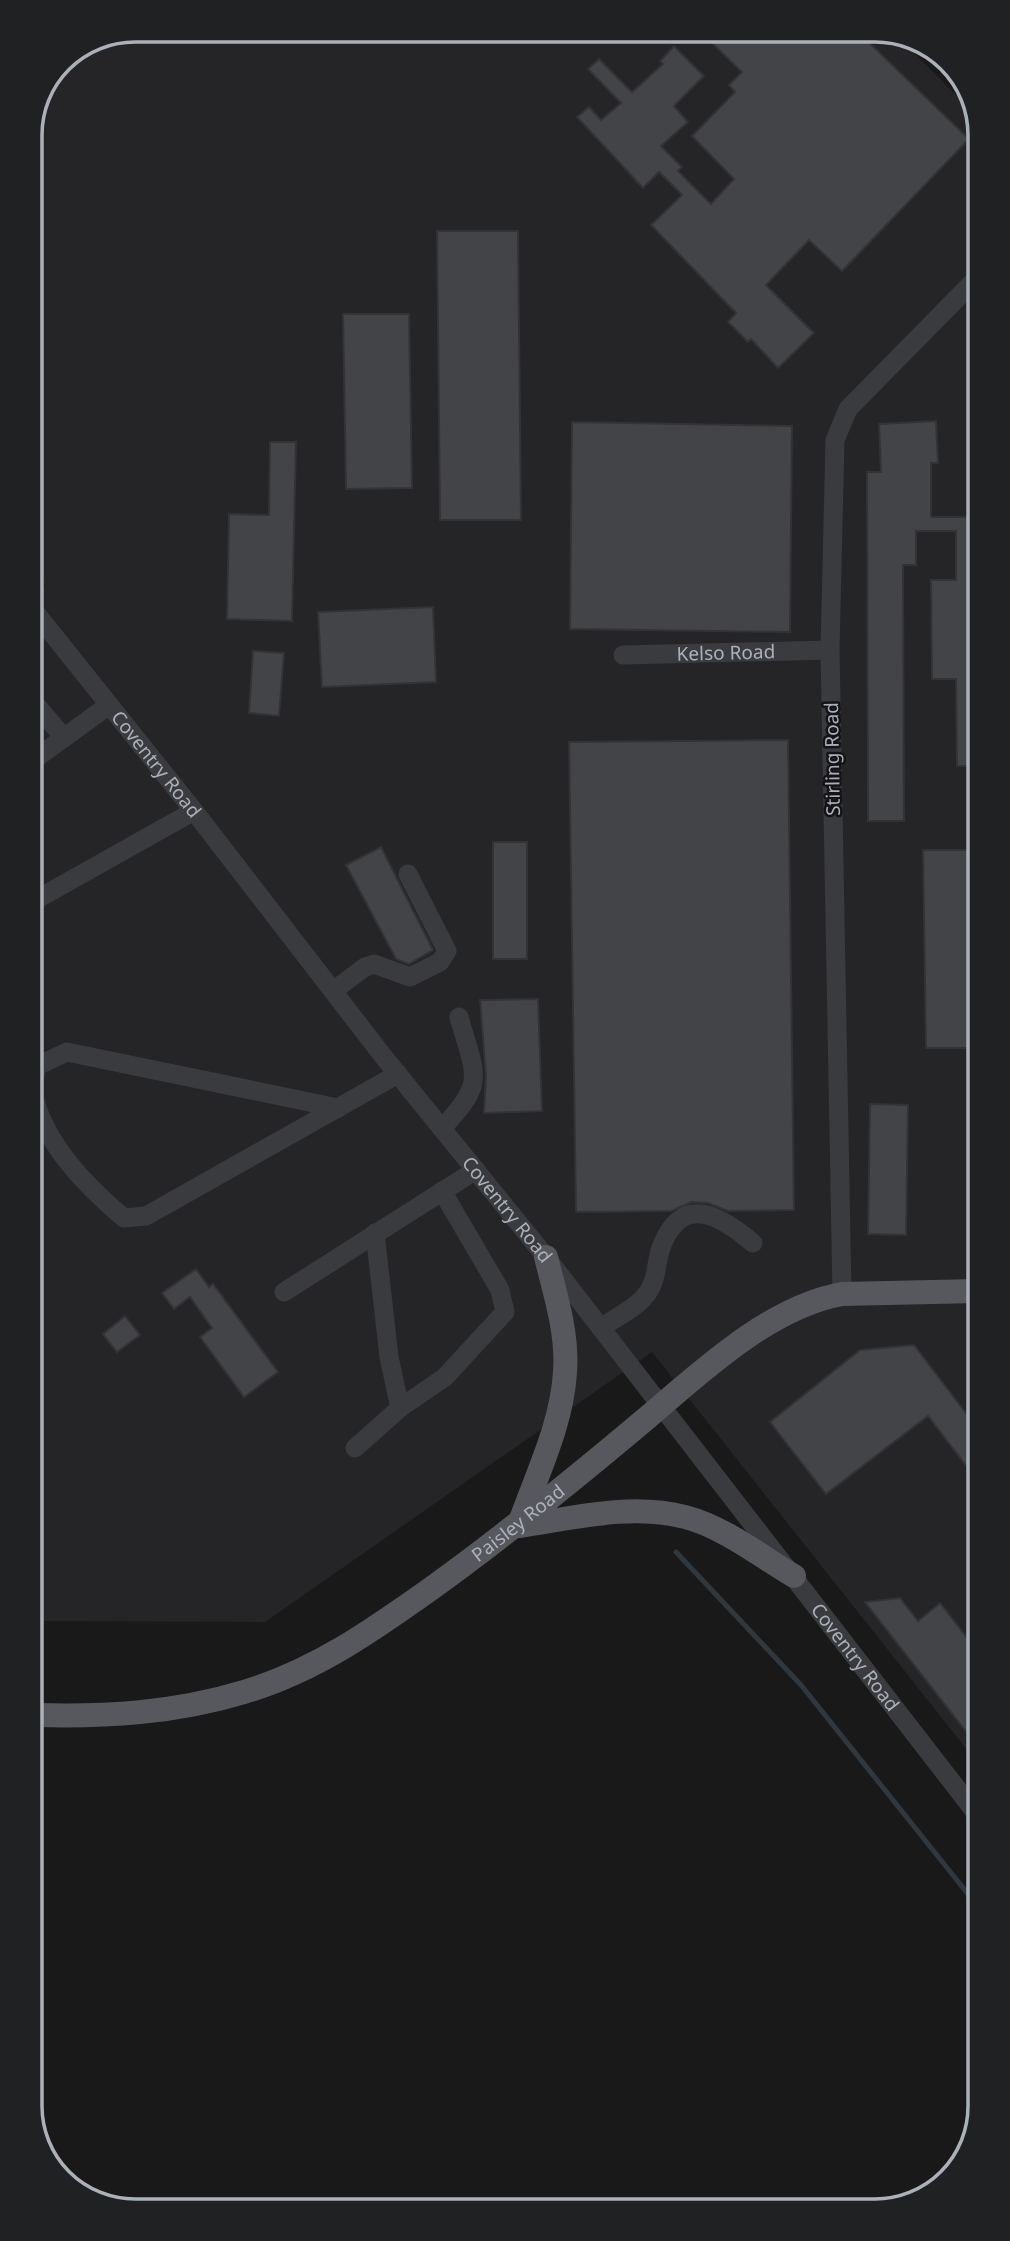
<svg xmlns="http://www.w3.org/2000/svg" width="1010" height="2241" font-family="'Noto Sans',sans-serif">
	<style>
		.built { fill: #252527 }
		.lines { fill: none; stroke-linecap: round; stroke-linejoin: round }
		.stream { stroke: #2f383e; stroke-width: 5 }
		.building { fill: #434447; stroke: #333336; stroke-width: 2 }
		.minor { stroke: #3a3b3f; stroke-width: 19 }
		.major { stroke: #56585e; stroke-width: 24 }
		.labels { text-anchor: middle; stroke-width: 5; stroke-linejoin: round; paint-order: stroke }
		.street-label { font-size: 19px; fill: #acb1b9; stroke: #141416 }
		.rim { fill: none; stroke: #acb1b9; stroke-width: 3.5 }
	</style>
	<rect width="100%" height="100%" fill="#19191a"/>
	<polygon class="built" points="135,30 883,30 896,35 975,114 979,1765 652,1352 265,1622 34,1621 31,598 45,585 31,567 30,128 61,60"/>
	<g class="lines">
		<polyline class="stream" points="676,1552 801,1685 980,1909"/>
	</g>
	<g class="building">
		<polygon points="719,30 856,30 969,139 842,271 809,240 766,285 814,333 778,368 751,339 748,342 728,322 736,313 651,225 682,195 659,172 643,188 577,117 589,107 601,120 621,103 588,69 599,59 632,92 663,64 660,61 674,46 704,76 674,106 688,122 661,146 682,167 678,171 711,204 734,179 692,136 735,92 729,85 742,72 709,40"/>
		<polygon points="437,231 518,231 521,520 440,520"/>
		<polygon points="343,314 409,314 412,488 346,489"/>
		<polygon points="936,421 938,463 931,463 931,517 976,517 976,766 957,766 956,679 932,679 931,580 956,580 956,531 916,531 916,565 903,565 904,821 868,821 867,472 881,472 879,424"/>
		<polygon points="572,422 792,426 790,632 570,629"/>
		<polygon points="270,442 296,442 292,621 227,619 229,514 269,515"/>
		<polygon points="433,607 436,682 322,687 318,612"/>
		<polygon points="253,651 284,653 279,716 249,713"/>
		<polygon points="788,740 794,1210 728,1211 708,1203 692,1202 671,1211 576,1212 569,742"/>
		<rect x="493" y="842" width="34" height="117"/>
		<polygon points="381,847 433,950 409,964 396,959 346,865"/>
		<polygon points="923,850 977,850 977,1048 926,1048"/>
		<polygon points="538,999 542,1111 484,1113 486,1076 480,1000"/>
		<polygon points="870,1104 908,1105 906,1235 868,1234"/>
		<polygon points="196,1269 209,1287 213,1284 278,1372 244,1397 200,1337 212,1328 190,1297 174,1309 162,1293"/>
		<polygon points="125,1316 140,1335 117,1352 103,1334"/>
		<polygon points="914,1345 978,1429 978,1481 928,1416 826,1494 770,1422 860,1350"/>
		<polygon points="900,1598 918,1621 940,1603 979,1653 979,1748 865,1602"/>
	</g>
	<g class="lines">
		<g class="minor">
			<path id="s1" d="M31,607L194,811L383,1056L546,1257L979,1817"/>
			<path id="s2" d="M623,655L830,650"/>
			<polyline points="32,705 39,708 64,738"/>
			<polyline points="32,761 109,705"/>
			<polyline points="32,902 194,811"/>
			<polyline points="333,991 365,967 374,964 410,977 440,962 447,951 408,874"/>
			<polyline points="33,1083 37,1066 67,1052 338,1108"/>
			<path d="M33,1095C46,1145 85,1185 124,1218L146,1216L398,1074"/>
			<path d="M442,1128C487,1082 475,1075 459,1017"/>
			<polyline points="284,1292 476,1170"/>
			<polyline points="842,1294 830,650 835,440 848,409 975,280"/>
			<path d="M601,1328C614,1318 635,1309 645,1296C658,1282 655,1262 662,1245C684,1192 722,1217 753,1243"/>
			<polyline points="400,1408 445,1377 505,1312 500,1290 442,1191"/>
			<polyline points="355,1448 400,1408 389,1357 375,1233"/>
		</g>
		<g class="major">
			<path d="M519,1525C536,1476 562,1425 565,1372C568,1333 555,1294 546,1257"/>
			<path d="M519,1526C574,1518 631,1503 685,1517C724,1527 760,1556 794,1576"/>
			<path id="s3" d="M34,1715C105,1717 175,1713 244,1692C315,1671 373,1630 432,1588C507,1534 578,1476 648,1417C703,1370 770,1307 842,1294L978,1291"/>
		</g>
	</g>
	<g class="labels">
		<g class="street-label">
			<text dy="7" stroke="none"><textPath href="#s2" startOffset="103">Kelso Road</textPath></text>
			<text transform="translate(832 759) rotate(-91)" y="7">Stirling Road</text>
			<text dy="7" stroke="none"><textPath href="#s1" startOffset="201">Coventry Road</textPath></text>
			<text dy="7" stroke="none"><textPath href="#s1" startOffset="768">Coventry Road</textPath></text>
			<text dy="7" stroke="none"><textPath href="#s3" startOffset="536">Paisley Road</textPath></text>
			<text dy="7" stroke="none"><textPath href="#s1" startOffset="1335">Coventry Road</textPath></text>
		</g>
	</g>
	<path d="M0 0H1010V2241H0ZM135 42H875A93 93 0 0 1 968 135V2106A93 93 0 0 1 875 2199H135A93 93 0 0 1 42 2106V135A93 93 0 0 1 135 42Z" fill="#202123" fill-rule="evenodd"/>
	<path class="rim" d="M135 42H875A93 93 0 0 1 968 135V2106A93 93 0 0 1 875 2199H135A93 93 0 0 1 42 2106V135A93 93 0 0 1 135 42Z"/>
</svg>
